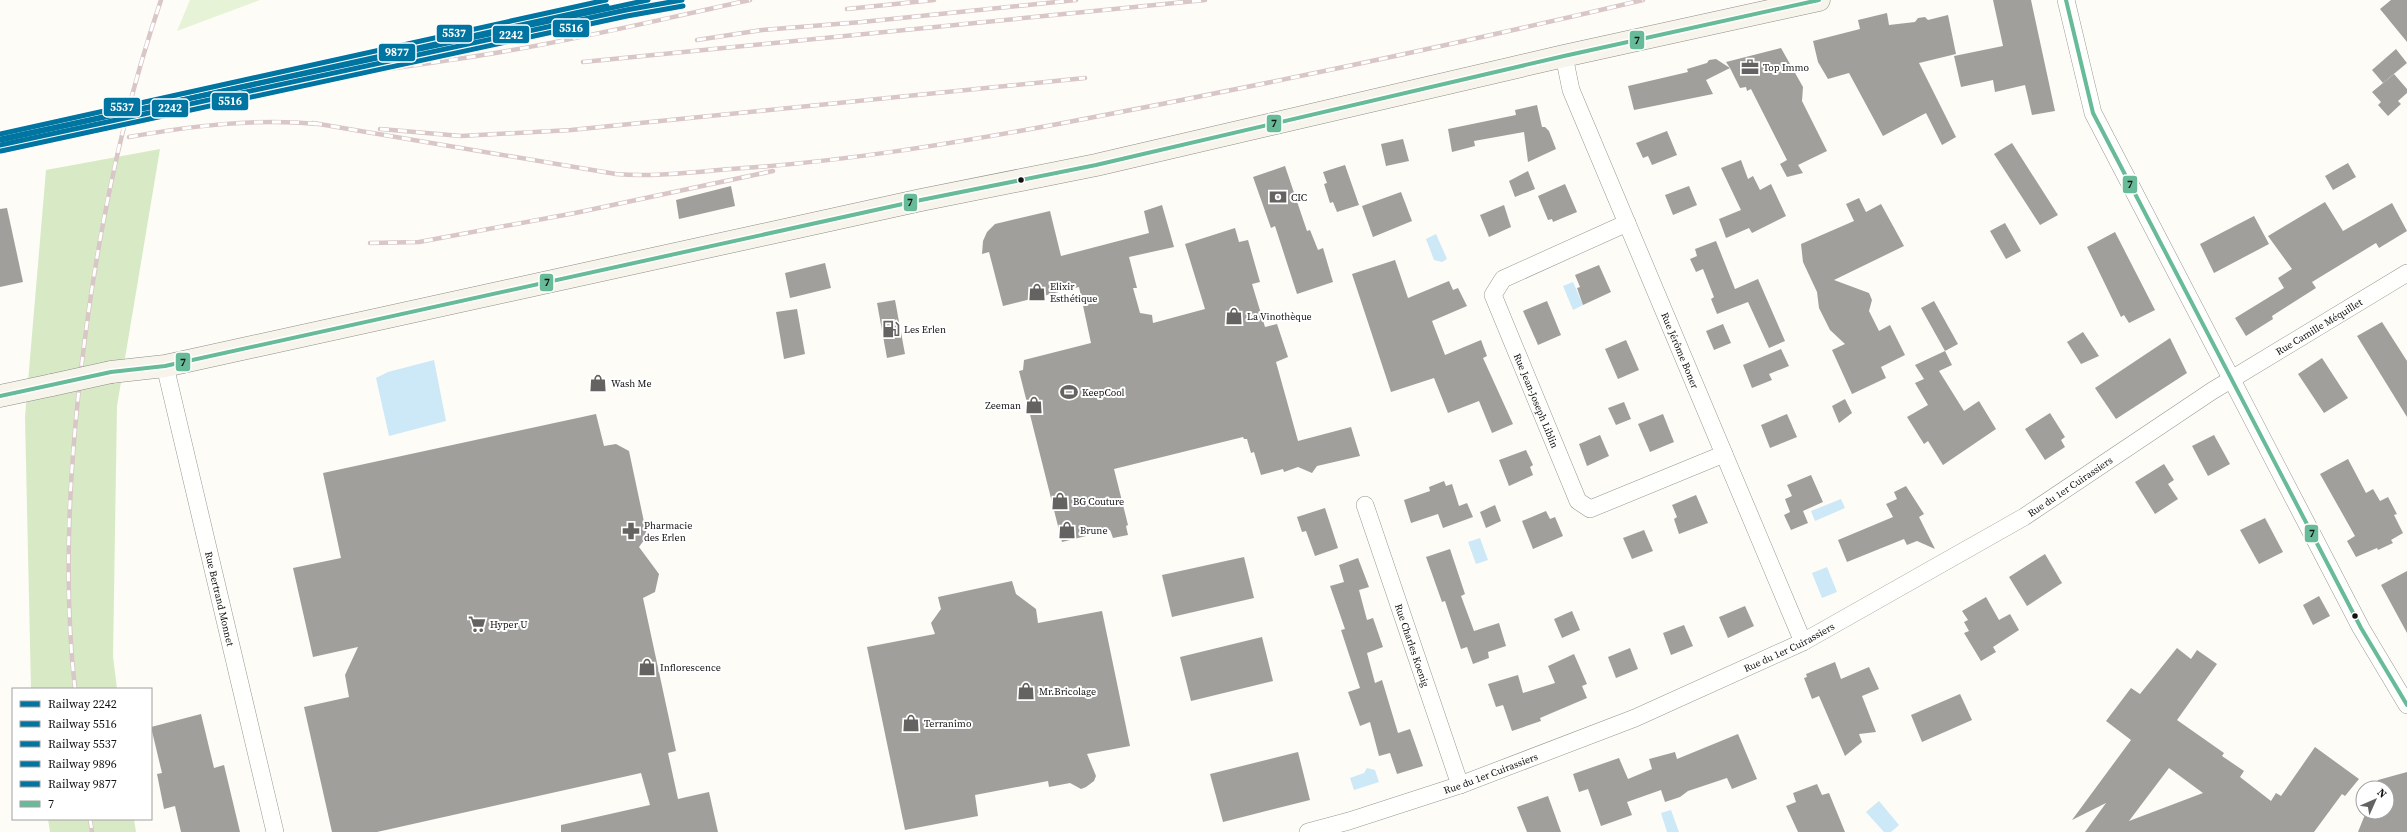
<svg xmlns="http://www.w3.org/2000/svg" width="2407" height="832" font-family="'Source Serif 4',serif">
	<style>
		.green { fill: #e7f3d7 }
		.forest { fill: #d8eac5 }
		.water { fill: #cde8f7 }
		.building { fill: #a19f9c; fill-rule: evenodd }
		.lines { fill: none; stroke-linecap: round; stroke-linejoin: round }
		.street-casing { stroke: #979795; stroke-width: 18 }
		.secondary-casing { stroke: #8e8d8b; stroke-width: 23 }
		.street { stroke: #fffffe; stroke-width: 17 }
		.secondary { stroke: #f6f4eb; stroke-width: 22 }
		.rail-casing { stroke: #d9c6c7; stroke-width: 4.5 }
		.rail { stroke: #fff; stroke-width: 3; stroke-dasharray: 9; stroke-linecap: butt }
		.secondary-bridge-casing { stroke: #8e8d8b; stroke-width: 23; stroke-linecap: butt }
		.secondary-bridge { stroke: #f6f4eb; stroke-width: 22 }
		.bus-1-casing { stroke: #fff; stroke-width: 7 }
		.bus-1 { stroke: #68bb99; stroke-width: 4 }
		.rail-1-casing { stroke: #fff; stroke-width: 8 }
		.rail-2-casing { stroke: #fff; stroke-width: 8 }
		.rail-3-casing { stroke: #fff; stroke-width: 8 }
		.rail-4-casing { stroke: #fff; stroke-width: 8 }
		.rail-5-casing { stroke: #fff; stroke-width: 8 }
		.rail-1 { stroke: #0075a1; stroke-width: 5 }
		.rail-2 { stroke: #0075a1; stroke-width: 5 }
		.rail-3 { stroke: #0075a1; stroke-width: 5 }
		.rail-4 { stroke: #0075a1; stroke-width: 5 }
		.rail-5 { stroke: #0075a1; stroke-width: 5 }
		.bus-dot { fill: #111; stroke: #fff; stroke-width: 1.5 }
		.labels { text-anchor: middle; stroke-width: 4; stroke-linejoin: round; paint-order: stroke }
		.poi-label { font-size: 10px; fill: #111; stroke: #fff; text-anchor: start }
		.street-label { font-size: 10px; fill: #111; stroke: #fff }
		.line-badge { stroke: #fff; stroke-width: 1.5 }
		.badge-label { font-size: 11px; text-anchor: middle; font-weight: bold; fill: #fff }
		.pale-badge-label { font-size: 11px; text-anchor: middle; font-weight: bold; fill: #111 }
	</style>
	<rect width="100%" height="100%" fill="#fdfcf7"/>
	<polygon class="green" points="190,0 260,0 177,31"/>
	<g class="forest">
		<polygon points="160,149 117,406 113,656 117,689 31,689 25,417 46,170"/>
		<polygon points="48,819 134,819 136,832 50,832"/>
	</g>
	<g class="water">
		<polygon points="1436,234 1447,259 1442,262 1434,260 1426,239"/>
		<polygon points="1573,282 1583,305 1573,310 1563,286"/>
		<polygon points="434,360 446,421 389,436 376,378 388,372"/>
		<polygon points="1841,499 1845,508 1815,521 1811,511"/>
		<polygon points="1480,538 1488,560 1476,564 1468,542"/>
		<polygon points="1827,567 1837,592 1822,598 1812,573"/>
		<polygon points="1367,768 1375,770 1379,782 1354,790 1350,778 1364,773"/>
		<polygon points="1879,801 1899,825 1891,832 1884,832 1866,812"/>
		<polygon points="1671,810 1679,832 1667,832 1661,813"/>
	</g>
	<g class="building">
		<polygon points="1993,0 2031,0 2055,111 2032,115 2025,85 1995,92 1993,80 1961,87 1954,56 2003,46"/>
		<polygon points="2391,0 2407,0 2407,42 2380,9"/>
		<polygon points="1887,13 1889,25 1915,22 1918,18 1925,17 1928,20 1948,15 1956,54 1919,63 1956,137 1942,145 1926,113 1883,136 1849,73 1828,79 1818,62 1813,41 1860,29 1858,20"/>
		<polygon points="1781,48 1803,87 1802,101 1827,151 1798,165 1803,173 1787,177 1780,164 1787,160 1751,89 1747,91 1746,87 1740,88 1730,68 1706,80 1713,94 1634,110 1628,86 1688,72 1687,69 1707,63 1709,60 1716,59 1730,68 1726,62"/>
		<polygon points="2396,49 2407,63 2383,83 2372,70"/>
		<polygon points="2394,74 2407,89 2407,93 2398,101 2401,104 2388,116 2378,105 2381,102 2372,92"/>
		<polygon points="1537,105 1542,127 1545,127 1549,131 1556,149 1528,162 1524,132 1474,141 1475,146 1452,152 1448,129 1516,115 1515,110"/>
		<polygon points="1667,131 1677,155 1652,165 1648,156 1643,158 1636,143"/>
		<polygon points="1403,139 1409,161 1386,166 1381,144"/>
		<polygon points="2012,143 2058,215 2040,225 1994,154"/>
		<polygon points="1741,160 1748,179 1753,176 1760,190 1771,184 1786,216 1752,233 1749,228 1726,238 1719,219 1741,210 1721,168"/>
		<polygon points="2348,163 2356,177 2333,190 2325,176"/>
		<polygon points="1345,165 1359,205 1337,212 1333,202 1330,203 1324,184 1327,183 1323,172"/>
		<polygon points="1285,166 1307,231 1310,230 1318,250 1323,248 1333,282 1297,294 1275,226 1271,228 1253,177"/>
		<polygon points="1528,171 1535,189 1515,197 1509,181"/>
		<polygon points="1565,184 1577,212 1553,222 1552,219 1548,220 1538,196"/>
		<polygon points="731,186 735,206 679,219 676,200"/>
		<polygon points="1689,186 1697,205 1673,215 1665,195"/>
		<polygon points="1401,192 1412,221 1373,237 1362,206"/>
		<polygon points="1859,198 1866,212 1881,204 1904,246 1834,280 1869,293 1872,300 1869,311 1879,331 1890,325 1905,355 1881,367 1886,378 1852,394 1832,350 1845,344 1830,330 1819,308 1817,292 1803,262 1801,244 1854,221 1846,204"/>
		<polygon points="2325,202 2343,231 2392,203 2407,231 2379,248 2376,243 2312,282 2316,288 2272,316 2273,319 2246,336 2235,318 2284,288 2278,278 2292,269 2268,236"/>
		<polygon points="1162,205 1174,247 1129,257 1137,288 1133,288 1140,313 1152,315 1153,323 1205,309 1185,244 1235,228 1239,242 1248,240 1260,282 1252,284 1265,327 1277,324 1288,357 1276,362 1298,441 1351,427 1360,456 1317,466 1312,473 1298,467 1284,472 1283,469 1261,475 1254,452 1251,453 1247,439 1244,439 1243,437 1114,469 1128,525 1126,526 1128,535 1113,538 1110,530 1062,542 1019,371 1023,370 1024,360 1091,343 1079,287 1003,306 989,252 982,254 983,241 987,232 995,224 1050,211 1061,256 1149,233 1144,211"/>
		<polygon points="1504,205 1511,227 1489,237 1480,215"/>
		<polygon points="7,208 23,282 0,287 0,209"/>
		<polygon points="2254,216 2269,244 2214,273 2200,244"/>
		<polygon points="2005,223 2021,251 2006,259 1990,231"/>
		<polygon points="2115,232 2155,310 2129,323 2124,315 2121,317 2087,247"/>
		<polygon points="1716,241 1735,289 1758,279 1785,341 1769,348 1748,302 1717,314 1711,299 1714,297 1703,269 1696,272 1690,259 1697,256 1695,249"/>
		<polygon points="1395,260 1408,298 1449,281 1453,290 1458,288 1467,306 1432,321 1445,355 1481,340 1487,356 1483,358 1513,424 1492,433 1479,401 1448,413 1434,378 1391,392 1352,274"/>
		<polygon points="825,263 831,288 790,298 785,273"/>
		<polygon points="1599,265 1611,292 1583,305 1577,288 1580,287 1575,275"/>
		<polygon points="895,300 905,354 887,358 877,303"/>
		<polygon points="1547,301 1561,335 1538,345 1523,311"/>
		<polygon points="1934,301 1958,344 1945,351 1921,308"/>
		<polygon points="797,309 805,354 784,359 776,312"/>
		<polygon points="2382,322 2407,361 2407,417 2357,336"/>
		<polygon points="1723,324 1731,343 1714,350 1706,331"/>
		<polygon points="2083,332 2099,356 2081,364 2067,342"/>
		<polygon points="2170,338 2187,373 2116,419 2095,388"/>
		<polygon points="1626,340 1639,370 1618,379 1605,349"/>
		<polygon points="1781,349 1789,366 1769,374 1772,380 1752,388 1743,365"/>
		<polygon points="1945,351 1952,365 1939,371 1964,411 1979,401 1996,429 1943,465 1928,441 1924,444 1907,417 1928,405 1915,383 1924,379 1915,365"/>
		<polygon points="2322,358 2348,398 2324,413 2298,374"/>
		<polygon points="1845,399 1852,413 1839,423 1832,406"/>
		<polygon points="1624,402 1631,419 1616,425 1608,408"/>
		<polygon points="2050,413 2065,437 2061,440 2065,447 2045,460 2025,429"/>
		<polygon points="596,414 604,446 616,444 629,451 647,536 639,547 659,574 655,592 643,598 676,751 668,753 678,799 709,792 718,832 561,832 561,825 650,805 641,773 377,832 332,832 304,707 349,697 345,675 358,647 313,657 293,568 341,558 323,473"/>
		<polygon points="1663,414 1674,442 1650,452 1638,424"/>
		<polygon points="1787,414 1797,437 1770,448 1761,425"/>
		<polygon points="1600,435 1609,456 1587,466 1579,444"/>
		<polygon points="2214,435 2230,464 2208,476 2192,446"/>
		<polygon points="1526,450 1533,465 1530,467 1533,475 1509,486 1499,460"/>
		<polygon points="2348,459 2366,493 2373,489 2380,501 2388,497 2397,514 2394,515 2403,533 2391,540 2393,543 2378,550 2377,548 2356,557 2347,541 2355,536 2320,474"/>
		<polygon points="2164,464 2174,480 2168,484 2178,499 2155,514 2135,482"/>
		<polygon points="1811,475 1823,502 1803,511 1808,523 1791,530 1784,515 1790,512 1785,499 1792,496 1787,485"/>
		<polygon points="1444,481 1446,486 1452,484 1459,506 1467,503 1473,517 1443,528 1438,514 1411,523 1404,500 1430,491 1429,487"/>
		<polygon points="1906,486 1924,514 1919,517 1935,549 1917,541 1907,545 1904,539 1847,562 1838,540 1893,517 1886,504 1897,499 1894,492"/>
		<polygon points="1696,495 1708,523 1679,534 1674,519 1677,517 1672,505"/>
		<polygon points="1495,505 1501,521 1486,528 1480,512"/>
		<polygon points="1325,508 1338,548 1315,556 1306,531 1302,532 1297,517"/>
		<polygon points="1546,511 1550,519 1555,517 1563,536 1533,549 1522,521"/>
		<polygon points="2265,518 2283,552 2259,564 2240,530"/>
		<polygon points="1644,530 1653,551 1632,559 1623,538"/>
		<polygon points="1450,549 1465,594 1461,596 1474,631 1499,623 1506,646 1488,652 1489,658 1473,664 1467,647 1461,649 1445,601 1442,602 1426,557"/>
		<polygon points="2045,554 2062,583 2027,606 2009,577"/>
		<polygon points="1244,557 1254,598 1172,617 1162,575"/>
		<polygon points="1358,558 1369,587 1359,590 1367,620 1373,618 1383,647 1367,653 1375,683 1382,680 1398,733 1410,729 1423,766 1397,774 1390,753 1379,756 1370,722 1360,726 1348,692 1360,688 1341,630 1345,629 1330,586 1344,582 1339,565"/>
		<polygon points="2407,571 2407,633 2381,585"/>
		<polygon points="1012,581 1016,594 1036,609 1038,623 1102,611 1130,746 1087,754 1096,776 1094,781 1086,787 1081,789 1070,783 1049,787 1048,781 975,795 978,816 905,830 867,647 935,634 931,623 941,609 938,597"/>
		<polygon points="2319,596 2330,616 2313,625 2303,605"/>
		<polygon points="1986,597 1999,620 2010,614 2019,630 1993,647 1996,652 1981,661 1964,633 1969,631 1964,622 1968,620 1962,611"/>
		<polygon points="1745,606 1754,626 1728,638 1719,617"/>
		<polygon points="1572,611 1580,630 1562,638 1554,619"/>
		<polygon points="1684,625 1693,646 1671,655 1663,633"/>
		<polygon points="1262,637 1273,681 1191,701 1180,657"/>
		<polygon points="1630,648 1638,669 1616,678 1608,657"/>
		<path d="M2177,648L2191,659L2197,650L2217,664L2177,720L2224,753L2222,756L2244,771L2240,777L2271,801L2276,793L2281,796L2315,747L2359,779L2345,796L2342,794L2314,832H2085L2106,803L2072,820L2131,740L2106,721L2131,688L2140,694ZM2169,768L2203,793L2129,821Z"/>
		<polygon points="1574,654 1587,684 1582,686 1587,698 1540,718 1541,721 1512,731 1503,705 1496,707 1488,684 1518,675 1523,693 1555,683 1548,666"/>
		<polygon points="1835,662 1841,679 1869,667 1879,689 1862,696 1876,732 1859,734 1862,742 1845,756 1819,696 1812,699 1804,678 1807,677 1806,674"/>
		<polygon points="1960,694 1972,720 1922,742 1911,715"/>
		<polygon points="201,714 214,768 224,765 240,832 181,832 175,806 164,809 157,774 162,773 151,727"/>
		<polygon points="1738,734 1757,779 1732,789 1727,778 1688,791 1680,797 1665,802 1661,790 1627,802 1632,815 1601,826 1588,789 1579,792 1573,774 1619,758 1628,779 1652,769 1649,759 1675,752 1677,759"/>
		<polygon points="1298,752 1310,800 1223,822 1210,774"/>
		<polygon points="2407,772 2407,832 2358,832 2366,812 2387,812 2387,788 2375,788 2378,780"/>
		<polygon points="1817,784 1822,795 1829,793 1845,832 1798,832 1786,806 1796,802 1793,793"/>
		<polygon points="1548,796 1561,832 1527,832 1517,807"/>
	</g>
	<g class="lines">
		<g class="street-casing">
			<g id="street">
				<polyline points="2066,0 2093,113 2361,628 2407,705"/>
				<path id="s1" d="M1564,56L1571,90L1803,642"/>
				<path id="s2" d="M1627,223L1503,279L1493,295L1578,501L1590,509L1724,454"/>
				<path id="s3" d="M165,366L275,832"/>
				<path id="s4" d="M1365,505L1460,785"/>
				<path id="s5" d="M1308,832L1349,821L1460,785L1635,718L1803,642L2024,517L2212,391L2407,273"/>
			</g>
		</g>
		<g class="secondary-casing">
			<g id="secondary">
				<polyline points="111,372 165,366 921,200 1096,165 1564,56 1819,0"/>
				<polyline points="0,396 52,385"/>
			</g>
		</g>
		<use href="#street" class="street"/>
		<use href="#secondary" class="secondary"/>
		<g class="rail-casing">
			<g id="rail">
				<polyline points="847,9 934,0"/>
				<polyline points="697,40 762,30 862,22 1076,0"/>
				<polyline points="583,62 1205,0"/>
				<path d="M271,88C348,73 425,65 501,52C585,38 667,18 750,0"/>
				<path d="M313,123L616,174C654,177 693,172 731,169C841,162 950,144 1058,124C1254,87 1449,46 1643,0"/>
				<polyline points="380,129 461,136 571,130 1085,78"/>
				<path d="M129,137C192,126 254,118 318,124"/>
				<polyline points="370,243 419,242 575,213 773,171"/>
				<path d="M75,689C64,592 68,495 78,398C92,262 117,129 161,0"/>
				<polyline points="90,819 92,832"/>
			</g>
		</g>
		<use href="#rail" class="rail"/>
		<g class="secondary-bridge-casing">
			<polyline id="secondary-bridge" points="52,385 111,372"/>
		</g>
		<use href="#secondary-bridge" class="secondary-bridge"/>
		<g class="bus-1-casing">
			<g id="bus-1">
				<polyline points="2066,0 2093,113 2361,628 2407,705"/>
				<polyline points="0,396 111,372 165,366 921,200 1096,165 1564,56 1819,0"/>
			</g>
		</g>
		<use href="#bus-1" class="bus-1"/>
		<g class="rail-1-casing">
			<polyline id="rail-1" points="0,145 626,10 682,0"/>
		</g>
		<g class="rail-2-casing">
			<polyline id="rail-2" points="1,151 627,16 683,6"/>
		</g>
		<g class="rail-3-casing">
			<polyline id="rail-3" points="0,134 606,0"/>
		</g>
		<g class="rail-4-casing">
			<polyline id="rail-4" points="0,139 648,0"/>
		</g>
		<g class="rail-5-casing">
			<polyline id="rail-5" points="1,140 607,6"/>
		</g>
		<use href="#rail-1" class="rail-1"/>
		<use href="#rail-2" class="rail-2"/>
		<use href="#rail-3" class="rail-3"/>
		<use href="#rail-4" class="rail-4"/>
		<use href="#rail-5" class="rail-5"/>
	</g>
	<defs>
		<g id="office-bare" transform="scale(1.38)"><path d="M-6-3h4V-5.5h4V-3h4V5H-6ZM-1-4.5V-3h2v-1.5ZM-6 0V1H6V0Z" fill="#646362" stroke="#fff" stroke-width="2.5" paint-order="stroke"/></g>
		<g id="bank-bare" transform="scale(1.38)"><path d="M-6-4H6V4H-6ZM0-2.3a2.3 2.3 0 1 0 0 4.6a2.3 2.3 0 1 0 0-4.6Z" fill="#646362" stroke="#fff" stroke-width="2.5" paint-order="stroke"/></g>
		<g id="shop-bare" transform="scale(1.38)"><path d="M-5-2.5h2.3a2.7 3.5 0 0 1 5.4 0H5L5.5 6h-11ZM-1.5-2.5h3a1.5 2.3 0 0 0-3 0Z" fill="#646362" stroke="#fff" stroke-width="2.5" paint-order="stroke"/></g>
		<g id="fuel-bare" transform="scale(1.38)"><path d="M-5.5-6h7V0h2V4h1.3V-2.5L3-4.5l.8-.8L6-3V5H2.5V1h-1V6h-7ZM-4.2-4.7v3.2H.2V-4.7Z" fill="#646362" stroke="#fff" stroke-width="2.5" paint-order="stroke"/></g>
		<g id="stadium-bare" transform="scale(1.38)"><path d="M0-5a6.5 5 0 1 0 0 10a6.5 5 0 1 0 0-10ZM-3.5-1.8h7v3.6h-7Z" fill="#646362" stroke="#fff" stroke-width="2.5" paint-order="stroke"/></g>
		<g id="pharmacy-bare" transform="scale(1.38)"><path d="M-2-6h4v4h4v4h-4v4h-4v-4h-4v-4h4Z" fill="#646362" stroke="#fff" stroke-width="2.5" paint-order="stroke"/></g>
		<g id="supermarket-bare" transform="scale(1.38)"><path d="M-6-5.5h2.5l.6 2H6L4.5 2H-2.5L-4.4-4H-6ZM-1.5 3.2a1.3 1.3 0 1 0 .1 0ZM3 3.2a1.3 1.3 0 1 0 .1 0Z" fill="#646362" stroke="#fff" stroke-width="2.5" paint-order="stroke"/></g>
	</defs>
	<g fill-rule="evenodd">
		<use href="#office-bare" x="1750" y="67"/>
		<use href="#bank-bare" x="1278" y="197"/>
		<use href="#shop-bare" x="1037" y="292"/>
		<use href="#shop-bare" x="1234" y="316"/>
		<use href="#fuel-bare" x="891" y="329"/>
		<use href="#shop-bare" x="598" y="383"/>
		<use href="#stadium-bare" x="1069" y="392"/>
		<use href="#shop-bare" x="1034" y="405"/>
		<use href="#shop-bare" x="1060" y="501"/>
		<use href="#shop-bare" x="1067" y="530"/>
		<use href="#pharmacy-bare" x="631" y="531"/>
		<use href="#supermarket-bare" x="477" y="624"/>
		<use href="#shop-bare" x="647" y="667"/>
		<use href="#shop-bare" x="1026" y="691"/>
		<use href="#shop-bare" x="911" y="723"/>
	</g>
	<g class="bus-dot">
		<circle cx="1021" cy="180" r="3.5"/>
		<circle cx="2355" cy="616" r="3.5"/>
	</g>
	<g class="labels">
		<g class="poi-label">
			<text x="1763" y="71">Top Immo</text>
			<text x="1291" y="201">CIC</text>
			<text x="1050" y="290">Elixir<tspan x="1050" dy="12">Esthétique</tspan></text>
			<text x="1247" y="320">La Vinothèque</text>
			<text x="904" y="333">Les Erlen</text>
			<text x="611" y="387">Wash Me</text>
			<text x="1082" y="396">KeepCool</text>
			<text x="1021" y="409" text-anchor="end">Zeeman</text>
			<text x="1073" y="505">BG Couture</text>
			<text x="644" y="529">Pharmacie<tspan x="644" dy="12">des Erlen</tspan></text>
			<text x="1080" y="534">Brune</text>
			<text x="490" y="628">Hyper U</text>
			<text x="660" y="671">Inflorescence</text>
			<text x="1039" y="695">Mr.Bricolage</text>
			<text x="924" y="727">Terranimo</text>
		</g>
		<g class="street-label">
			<text dy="4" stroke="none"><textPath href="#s5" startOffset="1136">Rue Camille Méquillet</textPath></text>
			<text dy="4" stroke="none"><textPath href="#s1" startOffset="317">Rue Jérôme Boner</textPath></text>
			<text dy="4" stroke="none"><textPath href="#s2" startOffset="269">Rue Jean-Joseph Liblin</textPath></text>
			<text dy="4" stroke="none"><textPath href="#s5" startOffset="840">Rue du 1er Cuirassiers</textPath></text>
			<text dy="4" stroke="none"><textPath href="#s3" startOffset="239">Rue Bertrand Monnet</textPath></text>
			<text dy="4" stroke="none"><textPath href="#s4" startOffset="148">Rue Charles Koenig</textPath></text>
			<text dy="4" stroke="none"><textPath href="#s5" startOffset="516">Rue du 1er Cuirassiers</textPath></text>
			<text dy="4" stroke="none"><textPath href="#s5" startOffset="192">Rue du 1er Cuirassiers</textPath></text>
		</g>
	</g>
	<g class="line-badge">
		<rect x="552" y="19" width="38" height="19" rx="4" fill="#0075a1"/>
		<rect x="436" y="24" width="37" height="19" rx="4" fill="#0075a1"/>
		<rect x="492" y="25" width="38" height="19" rx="4" fill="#0075a1"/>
		<rect x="1629" y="30" width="16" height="20" rx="4" fill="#68bb99"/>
		<rect x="378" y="43" width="38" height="19" rx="4" fill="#0075a1"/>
		<rect x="211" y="92" width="38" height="19" rx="4" fill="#0075a1"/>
		<rect x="103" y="97" width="38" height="20" rx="4" fill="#0075a1"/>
		<rect x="151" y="99" width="38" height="19" rx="4" fill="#0075a1"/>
		<rect x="1266" y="114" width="16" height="19" rx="4" fill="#68bb99"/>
		<rect x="2122" y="175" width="16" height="19" rx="4" fill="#68bb99"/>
		<rect x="903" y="193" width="15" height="19" rx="4" fill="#68bb99"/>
		<rect x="539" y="273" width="15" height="19" rx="4" fill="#68bb99"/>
		<rect x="175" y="352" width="16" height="20" rx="4" fill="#68bb99"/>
		<rect x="2304" y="524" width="15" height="19" rx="4" fill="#68bb99"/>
	</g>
	<g class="badge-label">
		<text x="571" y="32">5516</text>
		<text x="454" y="37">5537</text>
		<text x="511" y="39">2242</text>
		<text x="397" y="56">9877</text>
		<text x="230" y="105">5516</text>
		<text x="122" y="111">5537</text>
		<text x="170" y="112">2242</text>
	</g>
	<g class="pale-badge-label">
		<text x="1637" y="44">7</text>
		<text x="1274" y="127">7</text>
		<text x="2130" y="188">7</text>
		<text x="910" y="206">7</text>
		<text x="547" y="286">7</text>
		<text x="183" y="366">7</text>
		<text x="2312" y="537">7</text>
	</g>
	<rect x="12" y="688" width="140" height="132" fill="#ffffff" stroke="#a0a0a0"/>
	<rect x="20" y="701" width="20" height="6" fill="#0075a1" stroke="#a0a0a0"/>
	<text x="48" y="708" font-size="12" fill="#111111">Railway 2242</text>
	<rect x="20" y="721" width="20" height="6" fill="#0075a1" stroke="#a0a0a0"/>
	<text x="48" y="728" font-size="12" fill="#111111">Railway 5516</text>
	<rect x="20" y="741" width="20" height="6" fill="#0075a1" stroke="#a0a0a0"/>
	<text x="48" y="748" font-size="12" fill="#111111">Railway 5537</text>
	<rect x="20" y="761" width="20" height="6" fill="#0075a1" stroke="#a0a0a0"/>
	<text x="48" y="768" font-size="12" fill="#111111">Railway 9896</text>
	<rect x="20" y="781" width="20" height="6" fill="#0075a1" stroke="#a0a0a0"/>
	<text x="48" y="788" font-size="12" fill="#111111">Railway 9877</text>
	<rect x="20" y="801" width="20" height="6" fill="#68bb99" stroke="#a0a0a0"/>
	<text x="48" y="808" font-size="12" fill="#111111">7</text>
	<g transform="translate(2375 800) rotate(45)"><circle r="19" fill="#ffffff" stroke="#a0a0a0"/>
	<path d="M0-3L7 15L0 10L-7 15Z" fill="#646362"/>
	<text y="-6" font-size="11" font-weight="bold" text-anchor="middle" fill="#111111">N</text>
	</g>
</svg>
